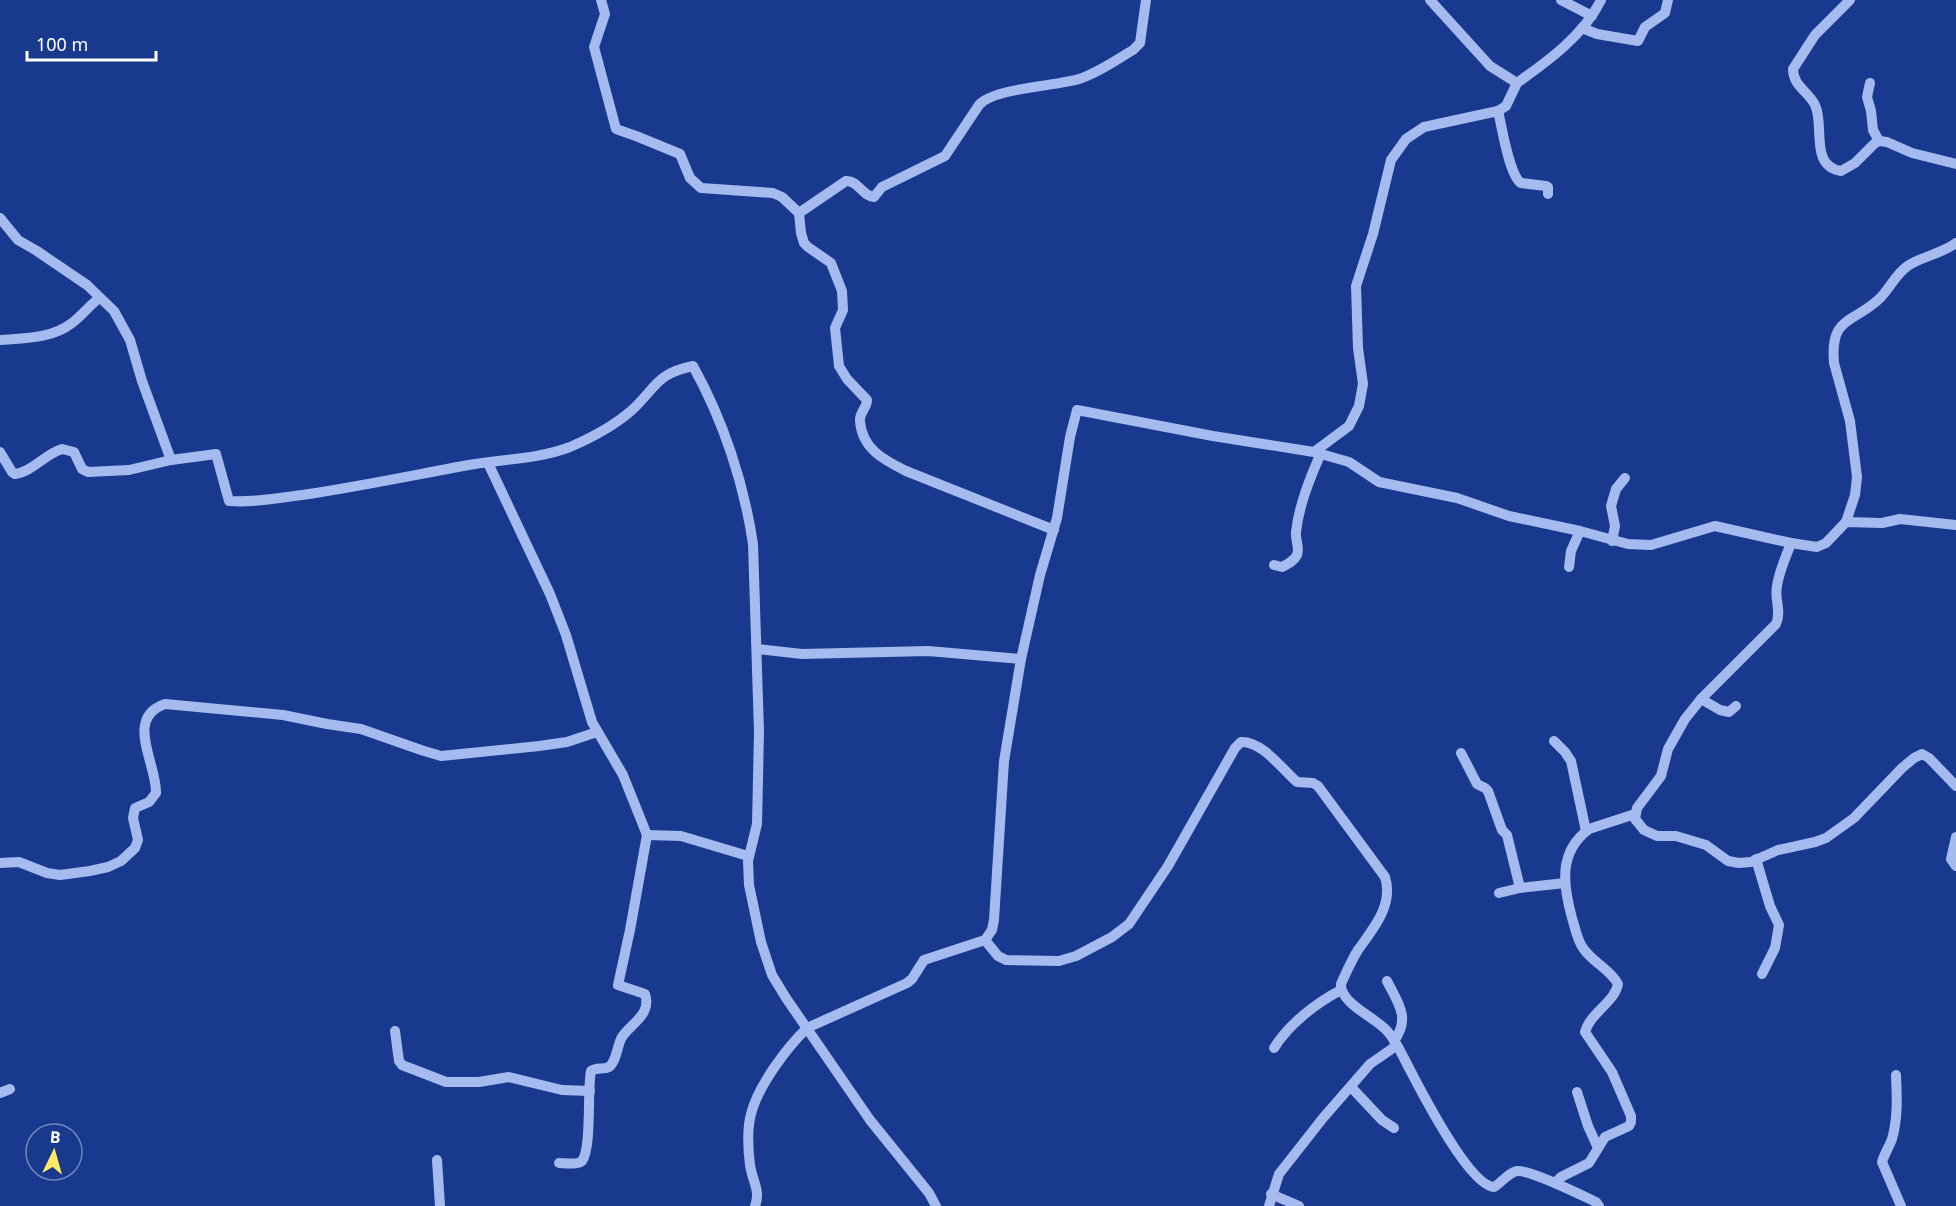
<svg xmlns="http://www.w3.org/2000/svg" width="1956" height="1206" font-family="'Noto Sans',sans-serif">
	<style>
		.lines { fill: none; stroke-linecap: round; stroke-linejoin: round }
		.minor { stroke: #a5baef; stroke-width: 10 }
	</style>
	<rect width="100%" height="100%" fill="#19398e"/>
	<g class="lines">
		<g class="minor">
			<path d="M601,0L605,14L594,47L616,129L636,136L680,154L690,178L701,188L773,193L782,197L799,213L801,233L804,243L808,247L831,263L842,291L843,310L835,328L839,366L847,379L867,400C867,408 859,413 860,421C862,449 884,460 906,471L1054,530"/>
			<path d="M1430,0L1490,66L1517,83C1548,61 1584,35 1601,0"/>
			<polyline points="1561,0 1592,16"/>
			<path d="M1850,0L1815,35L1793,69C1793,86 1808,91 1815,105C1825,125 1809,166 1841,171L1855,163L1874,144L1879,141L1887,142L1912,153L1956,164"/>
			<polyline points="1582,28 1597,34 1638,41 1645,27 1665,13 1668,0"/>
			<polyline points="1870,83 1867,97 1871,111 1873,130 1879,141"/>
			<path d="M1498,111C1502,127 1509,175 1521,183L1546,186L1548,187V194"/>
			<path d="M799,213L846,181C858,180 862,196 874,197L882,187L945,156L979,105C993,88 1057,86 1079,79C1098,73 1116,60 1133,50L1140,43L1146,0"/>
			<path d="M0,218L18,240L37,251L87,285L114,311L130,340L142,381L171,460L216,454L229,501C252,503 278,498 302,495C356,487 409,476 463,466C498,459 536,460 570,447C591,438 615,425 632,410C657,387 655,374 693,366C723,420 744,483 753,544L759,732L757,824L748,861L749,885L761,942L772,975L786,998L870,1120L929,1193L936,1206"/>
			<path d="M0,340C25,338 51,339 72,323C82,316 90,304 100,298"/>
			<path d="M0,452L12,472L15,474C32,472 45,454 62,449L74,452L82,469L88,472L129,470L171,460"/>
			<polyline points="1314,452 1349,462 1379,482 1457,498 1509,516 1580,531 1628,544 1651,545 1715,526 1791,543 1817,547 1826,543 1846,522 1882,523 1900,519 1956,525"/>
			<path d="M488,463L550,594L566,635L592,722L623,775L647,835L630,930L618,985L645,994C652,1015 631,1023 622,1037C617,1045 617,1061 609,1067C603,1070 597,1067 591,1071C587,1089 592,1148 582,1161C578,1165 564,1163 559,1163"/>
			<path d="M1846,522L1855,495L1857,477L1850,421L1834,363C1830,317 1851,324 1878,300C1890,289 1895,274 1909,265C1924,256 1943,253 1956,243"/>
			<polyline points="1612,541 1615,526 1611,506 1616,489 1625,478"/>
			<path d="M1791,543C1786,557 1779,571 1777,586C1774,599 1782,611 1776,624L1701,699L1685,719L1668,749L1661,776L1637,808L1635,819L1644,830L1657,836H1676L1706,845L1728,861L1739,863L1751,862L1778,850L1815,842L1826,838L1854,818L1902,768L1914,758L1922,754L1929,758L1956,786"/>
			<path d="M1274,565L1282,567C1288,564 1294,561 1297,555C1300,548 1295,539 1296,532C1299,505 1310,478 1321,453"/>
			<polyline points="1569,567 1571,551 1580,531"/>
			<polyline points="757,649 802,654 928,651 1021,659"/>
			<polyline points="1701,699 1720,710 1729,712 1736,706"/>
			<polyline points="1554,741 1565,752 1571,761 1586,831"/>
			<polyline points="1461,753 1477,784 1485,788 1488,791 1502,830 1507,835 1520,888 1565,883"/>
			<polyline points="647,835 681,836 748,856"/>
			<polyline points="1956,837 1951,859 1956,866"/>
			<polyline points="1756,859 1770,906 1779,925 1775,948 1762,974"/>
			<path d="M0,863L19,862L47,873L60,875L90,871L108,867L121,861L135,848L138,840L133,818L135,808L149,802L156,793C157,764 124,718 165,704L283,715L327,724L361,729L421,750L441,756L539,746L567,742L597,732"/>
			<polyline points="1499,893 1520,888"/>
			<path d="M985,940L998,956L1006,960L1059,961L1076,956L1112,937L1129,924L1168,866L1235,748L1241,742C1262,741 1282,769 1297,782L1313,783L1318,786L1385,877C1394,905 1373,929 1358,950C1351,961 1346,973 1341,984C1340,1004 1377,1018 1388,1032C1397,1042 1403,1057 1409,1068C1421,1091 1469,1185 1494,1187C1501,1183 1509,1172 1517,1171C1531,1170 1581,1195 1596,1202L1599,1206"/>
			<path d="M1387,981C1398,1003 1411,1018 1394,1041"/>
			<polyline points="395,1031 399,1061 402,1065 446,1082 479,1082 509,1077 562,1090 590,1091"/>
			<path d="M1274,1048C1289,1024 1316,1003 1341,990"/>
			<path d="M1896,1075C1897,1097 1898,1118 1892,1139C1889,1147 1884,1155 1882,1162L1901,1206"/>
			<polyline points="1351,1087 1382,1120 1394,1128"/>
			<polyline points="1577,1092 1588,1126 1598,1148"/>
			<polyline points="0,1093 10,1089"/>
			<polyline points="437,1160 440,1206"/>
			<path d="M1555,1183L1561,1177L1589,1163L1605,1137L1629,1126L1631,1122V1116L1612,1072L1585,1032C1590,1013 1615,1002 1618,984C1610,969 1592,962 1583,948C1577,940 1575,927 1572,918C1563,885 1558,852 1589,829L1635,814"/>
			<polyline points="1271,1194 1299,1206"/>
			<path d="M755,1206C761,1191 752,1180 750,1165C748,1149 747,1129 751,1114C758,1086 787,1047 807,1028L907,983L912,979L924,960L985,940L992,930L994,920L1004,761L1021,659L1040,575L1057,518L1070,437L1077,410L1213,436L1314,452L1349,426L1359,406L1363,384L1358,348L1356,286L1373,234L1391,160L1406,139L1424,127L1498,111L1506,106L1517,83"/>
			<polyline points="1269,1206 1279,1174 1323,1118 1370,1064 1396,1046"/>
		</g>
	</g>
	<g transform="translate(54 1152) rotate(5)"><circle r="28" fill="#19398e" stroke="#7588bb" stroke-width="1.5"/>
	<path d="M0-4.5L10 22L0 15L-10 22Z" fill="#ffeb63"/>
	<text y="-9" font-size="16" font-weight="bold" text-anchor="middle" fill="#ffffff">B</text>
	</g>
	<path d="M27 51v9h129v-9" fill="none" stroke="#ffffff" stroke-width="3"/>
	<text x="36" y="51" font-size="18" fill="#ffffff" stroke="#19398e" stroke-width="4.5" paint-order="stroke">100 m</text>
</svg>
